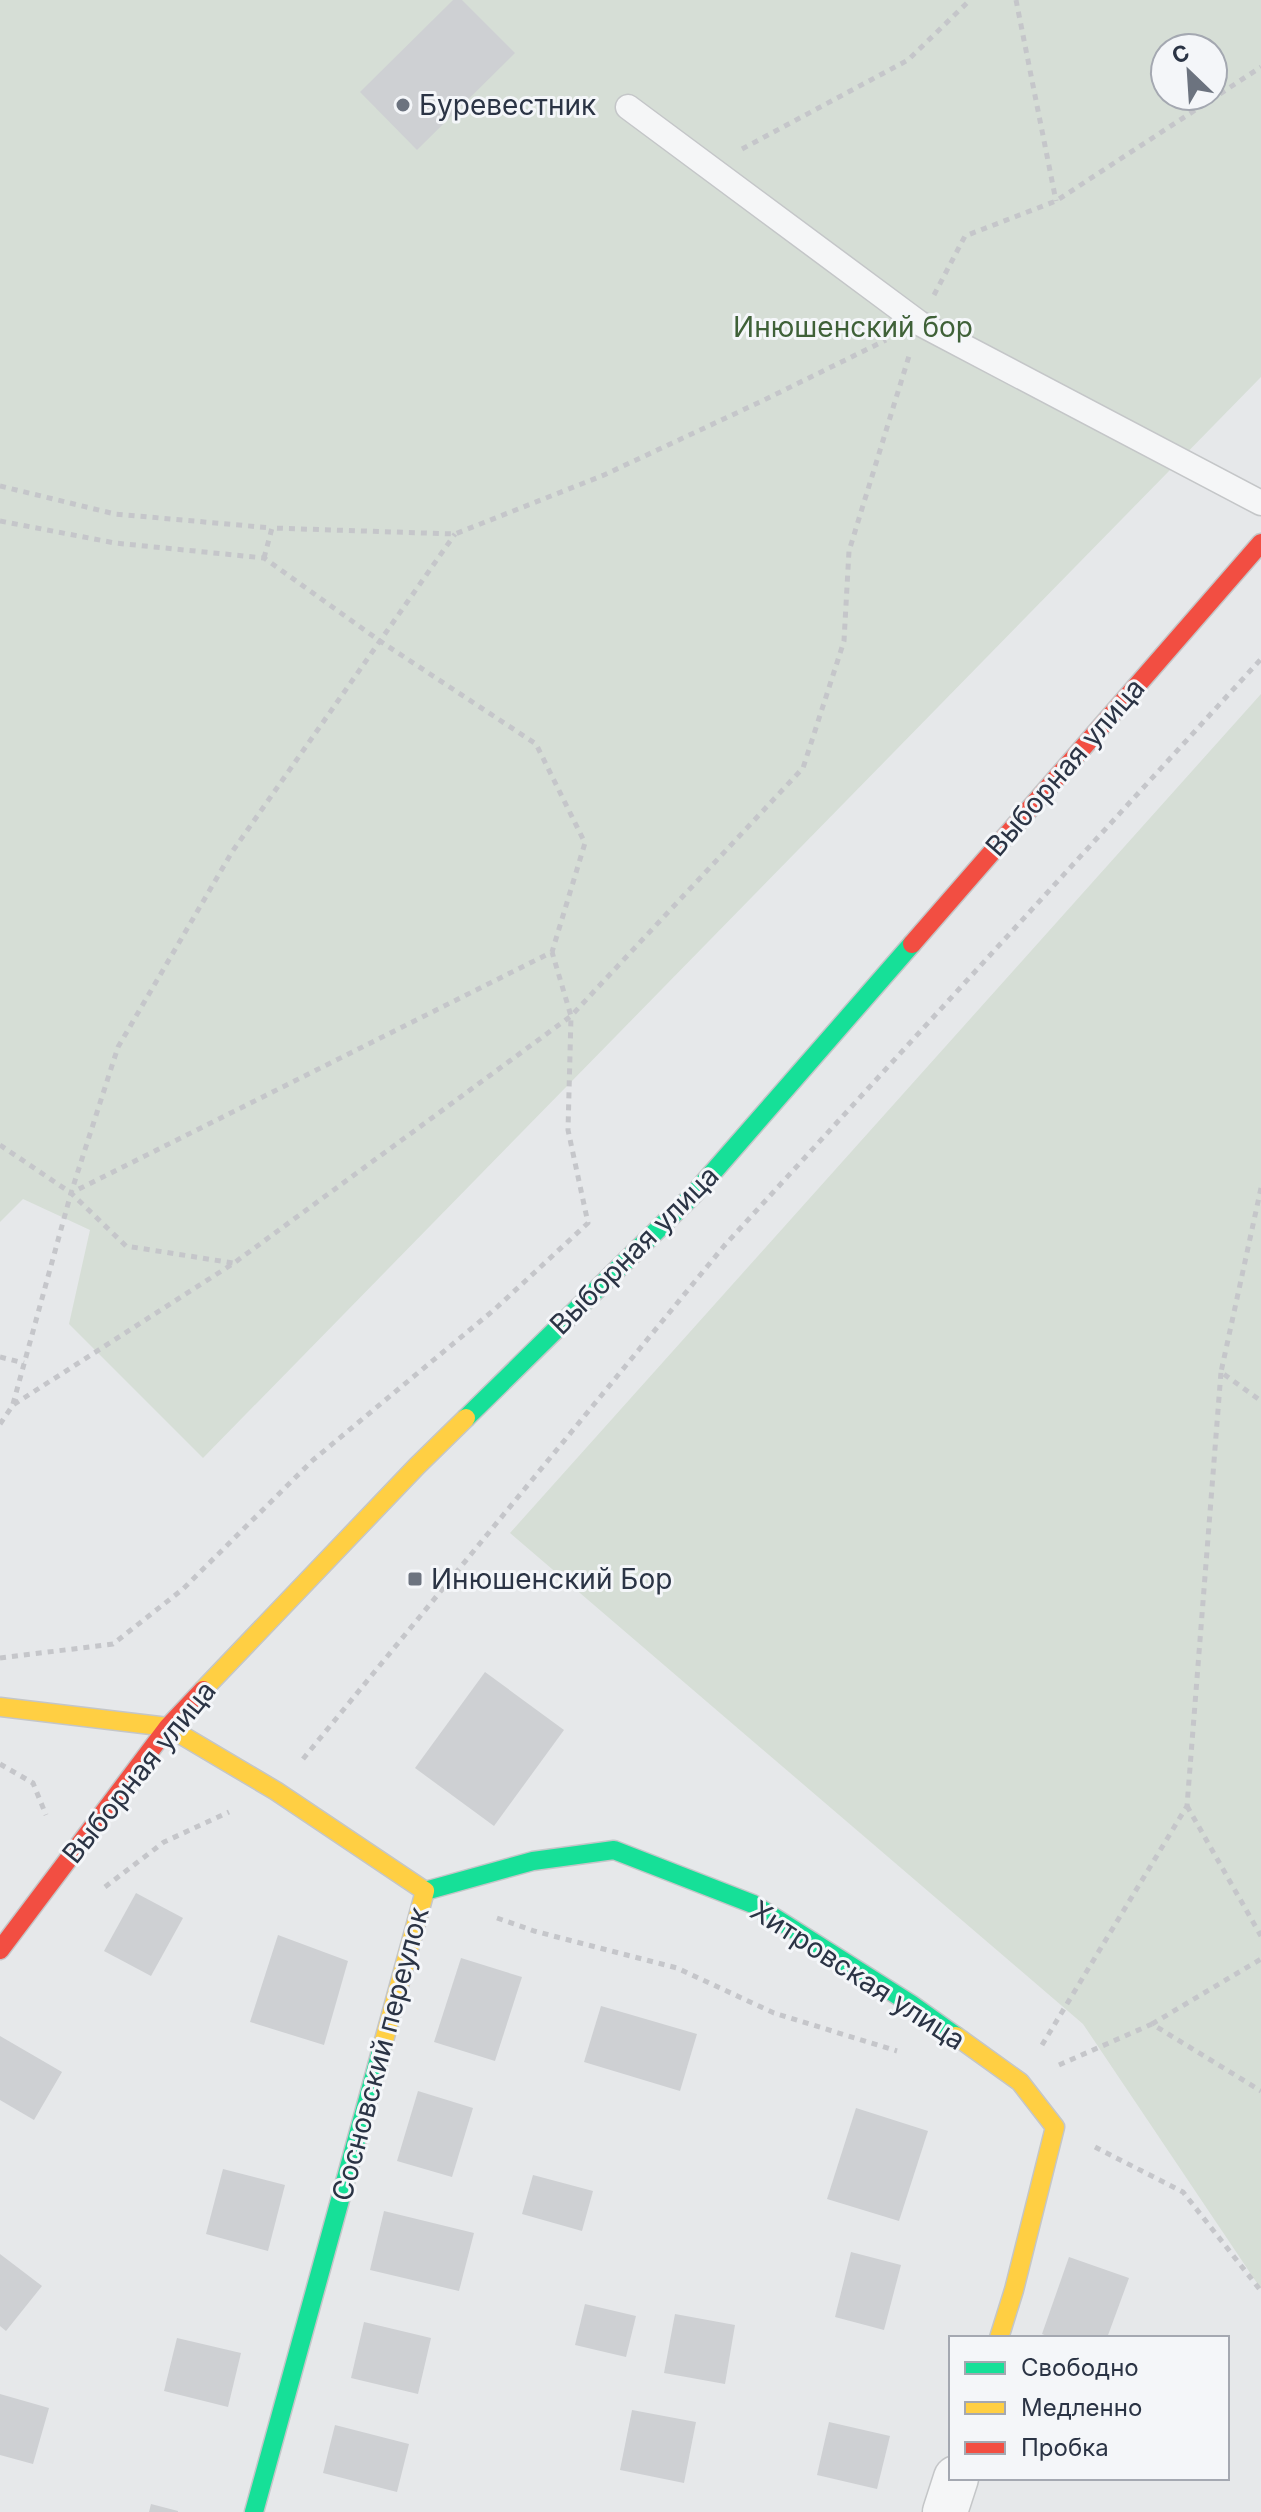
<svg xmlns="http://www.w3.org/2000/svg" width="1261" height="2512" font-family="Inter,sans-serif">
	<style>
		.green { fill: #d6ded6; fill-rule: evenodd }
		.building { fill: #ced0d3 }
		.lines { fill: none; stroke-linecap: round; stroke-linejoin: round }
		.lane-casing { stroke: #c4c6c8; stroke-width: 27 }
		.street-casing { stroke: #c4c6c8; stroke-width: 47 }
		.fast-casing { stroke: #c4c6c8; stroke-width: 21 }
		.slow-casing { stroke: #c4c6c8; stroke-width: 21 }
		.jam-casing { stroke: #c4c6c8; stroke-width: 21 }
		.path { stroke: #c5c6ca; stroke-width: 5; stroke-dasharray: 6 6; stroke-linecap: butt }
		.lane { stroke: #f5f6f7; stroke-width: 24 }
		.street { stroke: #f5f6f7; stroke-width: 44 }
		.fast { stroke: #16e098; stroke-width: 18 }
		.slow { stroke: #ffcf43; stroke-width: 18 }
		.jam { stroke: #f24e42; stroke-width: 18 }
		.poi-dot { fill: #6c737f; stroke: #f4f6f9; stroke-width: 3 }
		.labels { text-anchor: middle; stroke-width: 6; stroke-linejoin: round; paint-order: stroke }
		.poi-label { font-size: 28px; fill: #2b3445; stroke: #f4f6f9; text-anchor: start }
		.park-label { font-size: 28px; fill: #3f6138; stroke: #f4f6f9 }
		.street-label { font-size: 28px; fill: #2b3445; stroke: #f4f6f9 }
	</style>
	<rect width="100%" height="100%" fill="#e6e8ea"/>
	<g class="green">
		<path d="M0,0H1261V377L203,1458L69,1324L90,1230L23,1199L0,1222ZM1165,48H1213V96H1165Z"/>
		<polygon points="1261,694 1261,2289 1083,2024 510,1533"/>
	</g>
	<g class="building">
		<polygon points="453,0 462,0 515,53 417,150 360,92"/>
		<polygon points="485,1672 564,1730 494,1826 415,1768"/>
		<polygon points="136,1893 183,1918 151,1976 104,1951"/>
		<polygon points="278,1935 348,1961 324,2045 250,2022"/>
		<polygon points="461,1958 522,1977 495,2061 434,2042"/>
		<polygon points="601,2006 697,2034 680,2091 584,2062"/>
		<polygon points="0,2036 62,2072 34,2120 0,2100"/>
		<polygon points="418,2091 473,2108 452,2177 397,2161"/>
		<polygon points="856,2108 928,2131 899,2221 827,2199"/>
		<polygon points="223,2169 285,2185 268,2251 206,2234"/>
		<polygon points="533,2175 593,2191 582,2231 522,2214"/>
		<polygon points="384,2211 474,2233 459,2291 370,2270"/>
		<polygon points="851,2252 901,2265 884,2330 835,2317"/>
		<polygon points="0,2254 42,2286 6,2331 0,2326"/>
		<polygon points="1069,2257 1129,2278 1107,2338 1052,2338 1042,2334"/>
		<polygon points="585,2304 636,2316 626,2357 575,2345"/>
		<polygon points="675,2314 735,2325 725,2384 664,2373"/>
		<polygon points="364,2322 431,2338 418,2394 351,2378"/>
		<polygon points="177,2338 241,2353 228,2407 164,2391"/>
		<polygon points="0,2394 49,2408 33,2464 0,2455"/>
		<polygon points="632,2410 696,2422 684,2483 620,2470"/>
		<polygon points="829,2422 890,2436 877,2489 817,2475"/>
		<polygon points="335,2425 409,2444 397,2492 323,2473"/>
		<polygon points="151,2504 178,2511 178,2512 149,2512"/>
	</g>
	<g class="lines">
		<g class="lane-casing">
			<polyline id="lane" points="628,107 919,323 1261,503"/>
		</g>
		<g class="street-casing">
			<polyline id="street" points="945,2512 956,2478"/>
		</g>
		<g class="fast-casing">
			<g id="fast">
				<polyline points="466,1418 694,1194 912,944"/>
				<polyline points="425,1891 533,1861 614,1850 753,1904 911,2004 956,2036"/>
				<polyline points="254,2512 383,2044"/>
			</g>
		</g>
		<g class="slow-casing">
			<g id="slow">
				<polyline points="203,1690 417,1466 466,1418"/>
				<polyline points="0,1707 168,1727 276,1791 425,1891 383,2044"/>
				<polyline points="956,2036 1020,2082 1055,2127 1014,2290 999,2338"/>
			</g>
		</g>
		<g class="jam-casing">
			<g id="jam">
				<polyline points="912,944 1261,543"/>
				<polyline points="0,1950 168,1727 203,1690"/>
			</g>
		</g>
		<g class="path">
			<polyline points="1016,0 1056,201"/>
			<polyline points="742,149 908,60 970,0"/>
			<polyline points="934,295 965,236 1056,201 1261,67"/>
			<polyline points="0,486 115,514 272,528"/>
			<polyline points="0,521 115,543 264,558 380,641 536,744 585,843 552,952 71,1193"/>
			<polyline points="264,558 272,528 455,534 604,475 762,401 886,340"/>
			<polyline points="0,1145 71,1193 126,1246 233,1263"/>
			<polyline points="1261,1188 1221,1372 1261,1401"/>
			<polyline points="0,1357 24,1363"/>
			<polyline points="13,1404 71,1193 118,1047 232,852 455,534"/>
			<polyline points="0,1424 13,1405 234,1263 571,1016 803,768 844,641 849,551 909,356"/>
			<polyline points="0,1658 113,1644 183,1589 313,1460 495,1309 588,1223 568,1130 571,1016 552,952"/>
			<polyline points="303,1759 724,1246 1261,659"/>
			<polyline points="0,1764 33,1783 46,1815"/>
			<polyline points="1187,1806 1261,1936"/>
			<polyline points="105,1887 164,1842 229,1812"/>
			<polyline points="497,1918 534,1931 677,1968 774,2013 897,2051"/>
			<polyline points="1152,2024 1261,1959"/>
			<polyline points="1042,2045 1187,1806 1221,1372"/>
			<polyline points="1059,2065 1152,2024 1261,2091"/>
			<polyline points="1095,2147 1183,2192 1261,2291"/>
		</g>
		<use href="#lane" class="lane"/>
		<use href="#street" class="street"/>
		<use href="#fast" class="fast"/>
		<use href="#slow" class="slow"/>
		<use href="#jam" class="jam"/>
	</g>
	<g class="poi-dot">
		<circle cx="403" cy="105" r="8"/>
		<rect x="407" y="1571" width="16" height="16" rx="4"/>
	</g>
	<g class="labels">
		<g class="poi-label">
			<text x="419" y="115">Буревестник</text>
			<text x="431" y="1589">Инюшенский Бор</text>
		</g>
		<g class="park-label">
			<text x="853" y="337">Инюшенский бор</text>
		</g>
		<g class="street-label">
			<text transform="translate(1065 767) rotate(-49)" y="10">Выборная улица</text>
			<text transform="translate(634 1250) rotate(-45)" y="10">Выборная улица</text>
			<text transform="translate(139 1772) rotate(-51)" y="10">Выборная улица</text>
			<text transform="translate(858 1975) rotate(33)" y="10">Хитровская улица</text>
			<text transform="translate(380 2054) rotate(-75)" y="10">Сосновский переулок</text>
		</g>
	</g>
	<rect x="949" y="2336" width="280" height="144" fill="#f4f6f9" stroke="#a4a8b1" stroke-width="2"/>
	<rect x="965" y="2362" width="40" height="12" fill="#16e098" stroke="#a4a8b1" stroke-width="2"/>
	<text x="1021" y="2376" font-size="24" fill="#2b3445">Свободно</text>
	<rect x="965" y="2402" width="40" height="12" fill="#ffcf43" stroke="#a4a8b1" stroke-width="2"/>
	<text x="1021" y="2416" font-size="24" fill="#2b3445">Медленно</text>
	<rect x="965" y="2442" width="40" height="12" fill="#f24e42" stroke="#a4a8b1" stroke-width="2"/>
	<text x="1021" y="2456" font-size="24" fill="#2b3445">Пробка</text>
	<g transform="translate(1189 72) rotate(335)"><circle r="38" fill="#f4f6f9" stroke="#a4a8b1" stroke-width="2"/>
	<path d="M0-6L14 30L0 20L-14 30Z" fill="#6c737f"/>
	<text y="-12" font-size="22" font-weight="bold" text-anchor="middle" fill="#2b3445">С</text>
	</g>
</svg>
